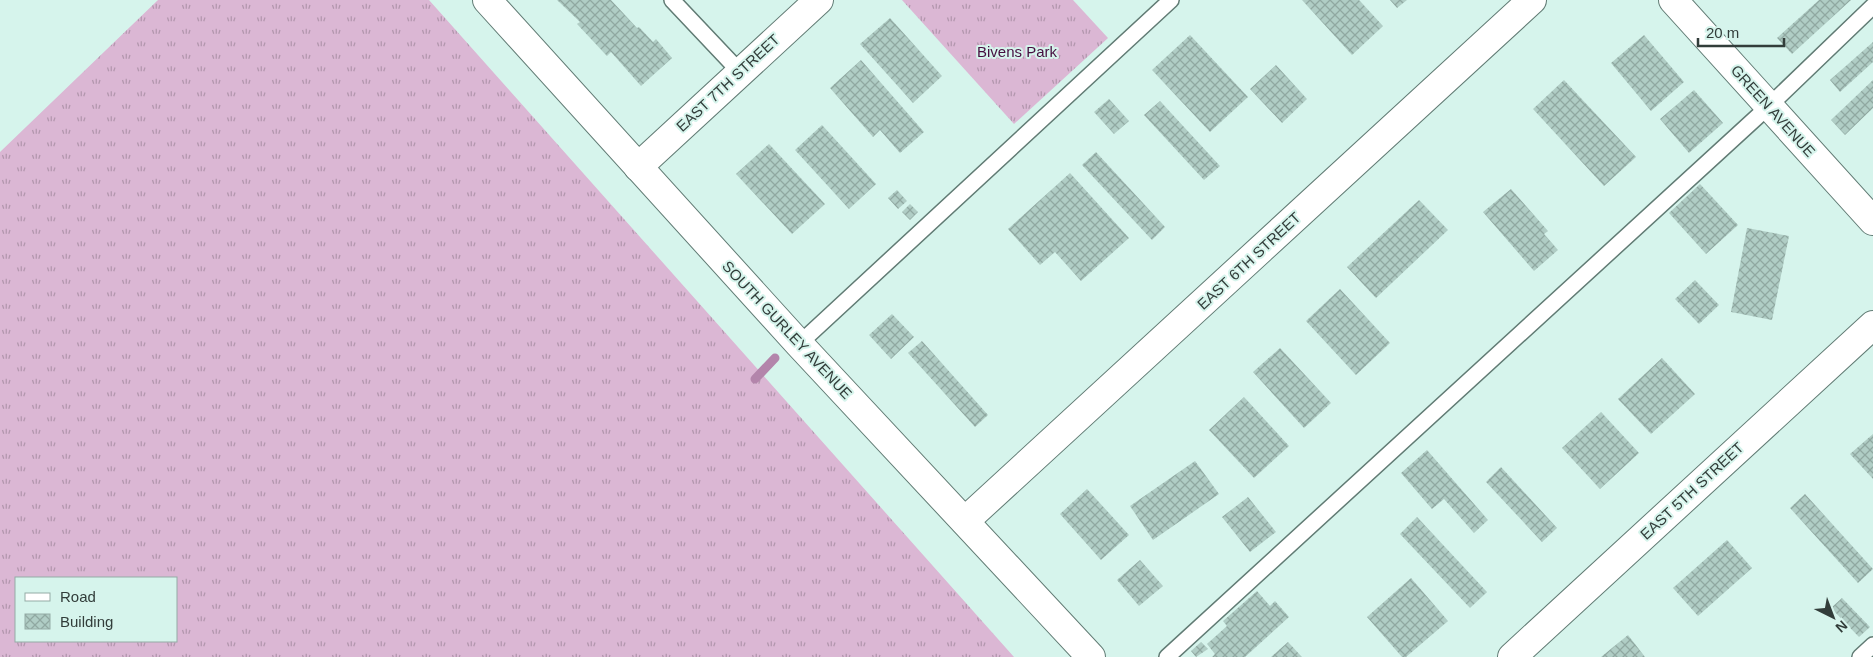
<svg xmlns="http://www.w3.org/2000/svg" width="1873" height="657" font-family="Helvetica,sans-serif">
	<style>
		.grass { fill: url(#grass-tufts); fill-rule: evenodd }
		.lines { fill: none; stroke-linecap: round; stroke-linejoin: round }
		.stream { stroke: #b385ab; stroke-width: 9 }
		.building { fill: url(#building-cross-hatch) }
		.service-casing { stroke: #617b74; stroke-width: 18 }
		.minor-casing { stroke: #617b74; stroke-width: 30 }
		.tertiary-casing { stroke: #617b74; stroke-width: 30 }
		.service { stroke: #fff; stroke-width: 15 }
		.minor { stroke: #fff; stroke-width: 28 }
		.tertiary { stroke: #fff; stroke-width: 28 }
		.labels { text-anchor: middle; stroke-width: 4; stroke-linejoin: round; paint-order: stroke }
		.park-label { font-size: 15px; fill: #460e40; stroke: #d6f4ec }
		.street-label { font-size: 15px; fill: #323d3a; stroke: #d6f4ec }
	</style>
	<defs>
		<pattern id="grass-tufts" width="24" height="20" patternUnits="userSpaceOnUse" patternTransform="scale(1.25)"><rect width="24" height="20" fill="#dbb7d4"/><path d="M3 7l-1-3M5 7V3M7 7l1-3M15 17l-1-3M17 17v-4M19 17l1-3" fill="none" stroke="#b296ad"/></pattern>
		<pattern id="building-cross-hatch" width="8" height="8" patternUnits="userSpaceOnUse" patternTransform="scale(1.25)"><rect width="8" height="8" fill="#b0cdc5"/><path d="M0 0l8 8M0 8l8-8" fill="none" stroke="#90a8a1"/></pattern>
	</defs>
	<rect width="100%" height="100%" fill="#d6f4ec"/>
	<g class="grass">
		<path d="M158,0H429L1014,657H0V152ZM176,578V641H16V578Z"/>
		<polygon points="902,0 1073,0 1108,38 1014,124"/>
	</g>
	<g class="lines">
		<polyline class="stream" points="755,379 775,358"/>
	</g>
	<g class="building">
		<polygon points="557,0 611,0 637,28 639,27 653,42 656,39 672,58 641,86 611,52 607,56 577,24 580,22"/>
		<polygon points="1302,0 1359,0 1383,26 1352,55"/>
		<polygon points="1390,0 1407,0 1397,8"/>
		<polygon points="1819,0 1851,0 1792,54 1777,38"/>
		<polygon points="890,18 942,76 913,103 860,44"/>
		<polygon points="1190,35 1248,97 1210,132 1152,70"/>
		<polygon points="1644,35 1684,82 1651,111 1611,63"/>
		<polygon points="1873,42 1873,62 1840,92 1830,80"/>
		<polygon points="861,60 924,132 900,153 880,130 873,137 830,88"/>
		<polygon points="1276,65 1307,99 1282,123 1250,89"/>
		<polygon points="1564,80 1636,157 1604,186 1533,109"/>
		<polygon points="1873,80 1873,108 1845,135 1831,120"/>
		<polygon points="1694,90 1723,123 1689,153 1660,119"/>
		<polygon points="1109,99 1129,121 1114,134 1094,112"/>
		<polygon points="1160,101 1220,166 1204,180 1144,115"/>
		<polygon points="822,125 876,184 849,209 795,150"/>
		<polygon points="769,144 825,204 792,234 736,174"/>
		<polygon points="1096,152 1165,227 1152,240 1082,165"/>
		<polygon points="1070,173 1129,238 1081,281 1055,252 1040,265 1008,229"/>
		<polygon points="1700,184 1738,225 1706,254 1669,213"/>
		<polygon points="1511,189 1548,231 1544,234 1558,250 1534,271 1483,212"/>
		<polygon points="897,190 907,201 898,209 888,198"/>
		<polygon points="1419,200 1448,230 1376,298 1347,267"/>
		<polygon points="910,204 918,212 910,220 902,212"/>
		<polygon points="1747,228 1789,236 1772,320 1731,312"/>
		<polygon points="1695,280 1719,305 1699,324 1675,299"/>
		<polygon points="1340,289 1390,343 1356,375 1306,321"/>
		<polygon points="892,314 914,337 891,359 869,335"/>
		<polygon points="922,341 988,415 975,427 908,353"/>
		<polygon points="1280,348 1331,403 1304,428 1253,372"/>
		<polygon points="1662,358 1695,394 1651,434 1618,399"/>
		<polygon points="1244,397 1289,446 1254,478 1209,430"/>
		<polygon points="1601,412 1639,453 1600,489 1562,448"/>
		<polygon points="1873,434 1873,479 1850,454"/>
		<polygon points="1427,450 1488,520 1474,533 1444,499 1432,509 1401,473"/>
		<polygon points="1195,461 1219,494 1153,540 1130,506"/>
		<polygon points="1501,467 1557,528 1542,542 1486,482"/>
		<polygon points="1087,489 1129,535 1101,560 1060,514"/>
		<polygon points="1805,494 1873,569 1858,583 1790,508"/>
		<polygon points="1248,497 1276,532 1250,552 1222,517"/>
		<polygon points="1417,517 1487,592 1470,608 1400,534"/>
		<polygon points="1727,540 1752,568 1698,616 1673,588"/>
		<polygon points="1140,560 1163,586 1139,606 1117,580"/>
		<polygon points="1411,578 1448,621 1406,657 1402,657 1367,617"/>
		<polygon points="1257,591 1270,606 1275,601 1289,617 1245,657 1212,657 1215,654 1207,644 1227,626 1223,621"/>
		<polygon points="1842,598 1870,627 1859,637 1831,608"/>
		<polygon points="1628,635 1645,657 1601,657"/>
		<polygon points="1201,642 1208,649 1196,657 1191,651"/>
		<polygon points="1288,642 1302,657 1271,657"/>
	</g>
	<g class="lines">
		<g class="service-casing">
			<g id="service">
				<polyline points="672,0 740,72"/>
				<polyline points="799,344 1171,0"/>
				<polyline points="1167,657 1769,106 1873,6"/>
				<polyline points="1860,657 1873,645"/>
			</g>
		</g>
		<g class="minor-casing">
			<g id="minor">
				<polyline points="1673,0 1873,221"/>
				<polyline points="638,167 819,0"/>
				<polyline points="965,521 1532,0"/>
				<polyline points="1512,657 1873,325"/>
			</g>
		</g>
		<g class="tertiary-casing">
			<polyline id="tertiary" points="487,0 799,344 1091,657"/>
		</g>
		<use href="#service" class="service"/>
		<use href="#minor" class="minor"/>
		<use href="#tertiary" class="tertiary"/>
	</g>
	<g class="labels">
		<g class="park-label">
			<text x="1017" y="57">Bivens Park</text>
		</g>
		<g class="street-label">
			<text transform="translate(728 83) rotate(-43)" y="5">EAST 7TH STREET</text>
			<text transform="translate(1773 111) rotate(48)" y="5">GREEN AVENUE</text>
			<text transform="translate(1249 261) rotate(-43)" y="5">EAST 6TH STREET</text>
			<text transform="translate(787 330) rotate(47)" y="5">SOUTH GURLEY AVENUE</text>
			<text transform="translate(1692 491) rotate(-43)" y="5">EAST 5TH STREET</text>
		</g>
	</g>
	<rect x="15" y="577" width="162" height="65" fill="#d6f4ec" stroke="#94aba5"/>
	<rect x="25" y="593" width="25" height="8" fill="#ffffff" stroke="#94aba5"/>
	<text x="60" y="602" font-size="15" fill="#323d3a">Road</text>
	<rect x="25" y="614" width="25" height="15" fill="url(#building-cross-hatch)" stroke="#94aba5"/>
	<text x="60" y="627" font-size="15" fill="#323d3a">Building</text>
	<g transform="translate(1833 617) rotate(138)" stroke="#d6f4ec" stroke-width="4" paint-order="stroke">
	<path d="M0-4L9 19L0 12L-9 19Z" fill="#323d3a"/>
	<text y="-8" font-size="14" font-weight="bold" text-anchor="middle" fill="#323d3a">N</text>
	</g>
	<path d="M1698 38v8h86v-8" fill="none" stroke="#323d3a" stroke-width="2.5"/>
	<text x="1706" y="38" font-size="15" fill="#323d3a" stroke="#d6f4ec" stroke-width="4" paint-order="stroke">20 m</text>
</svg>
